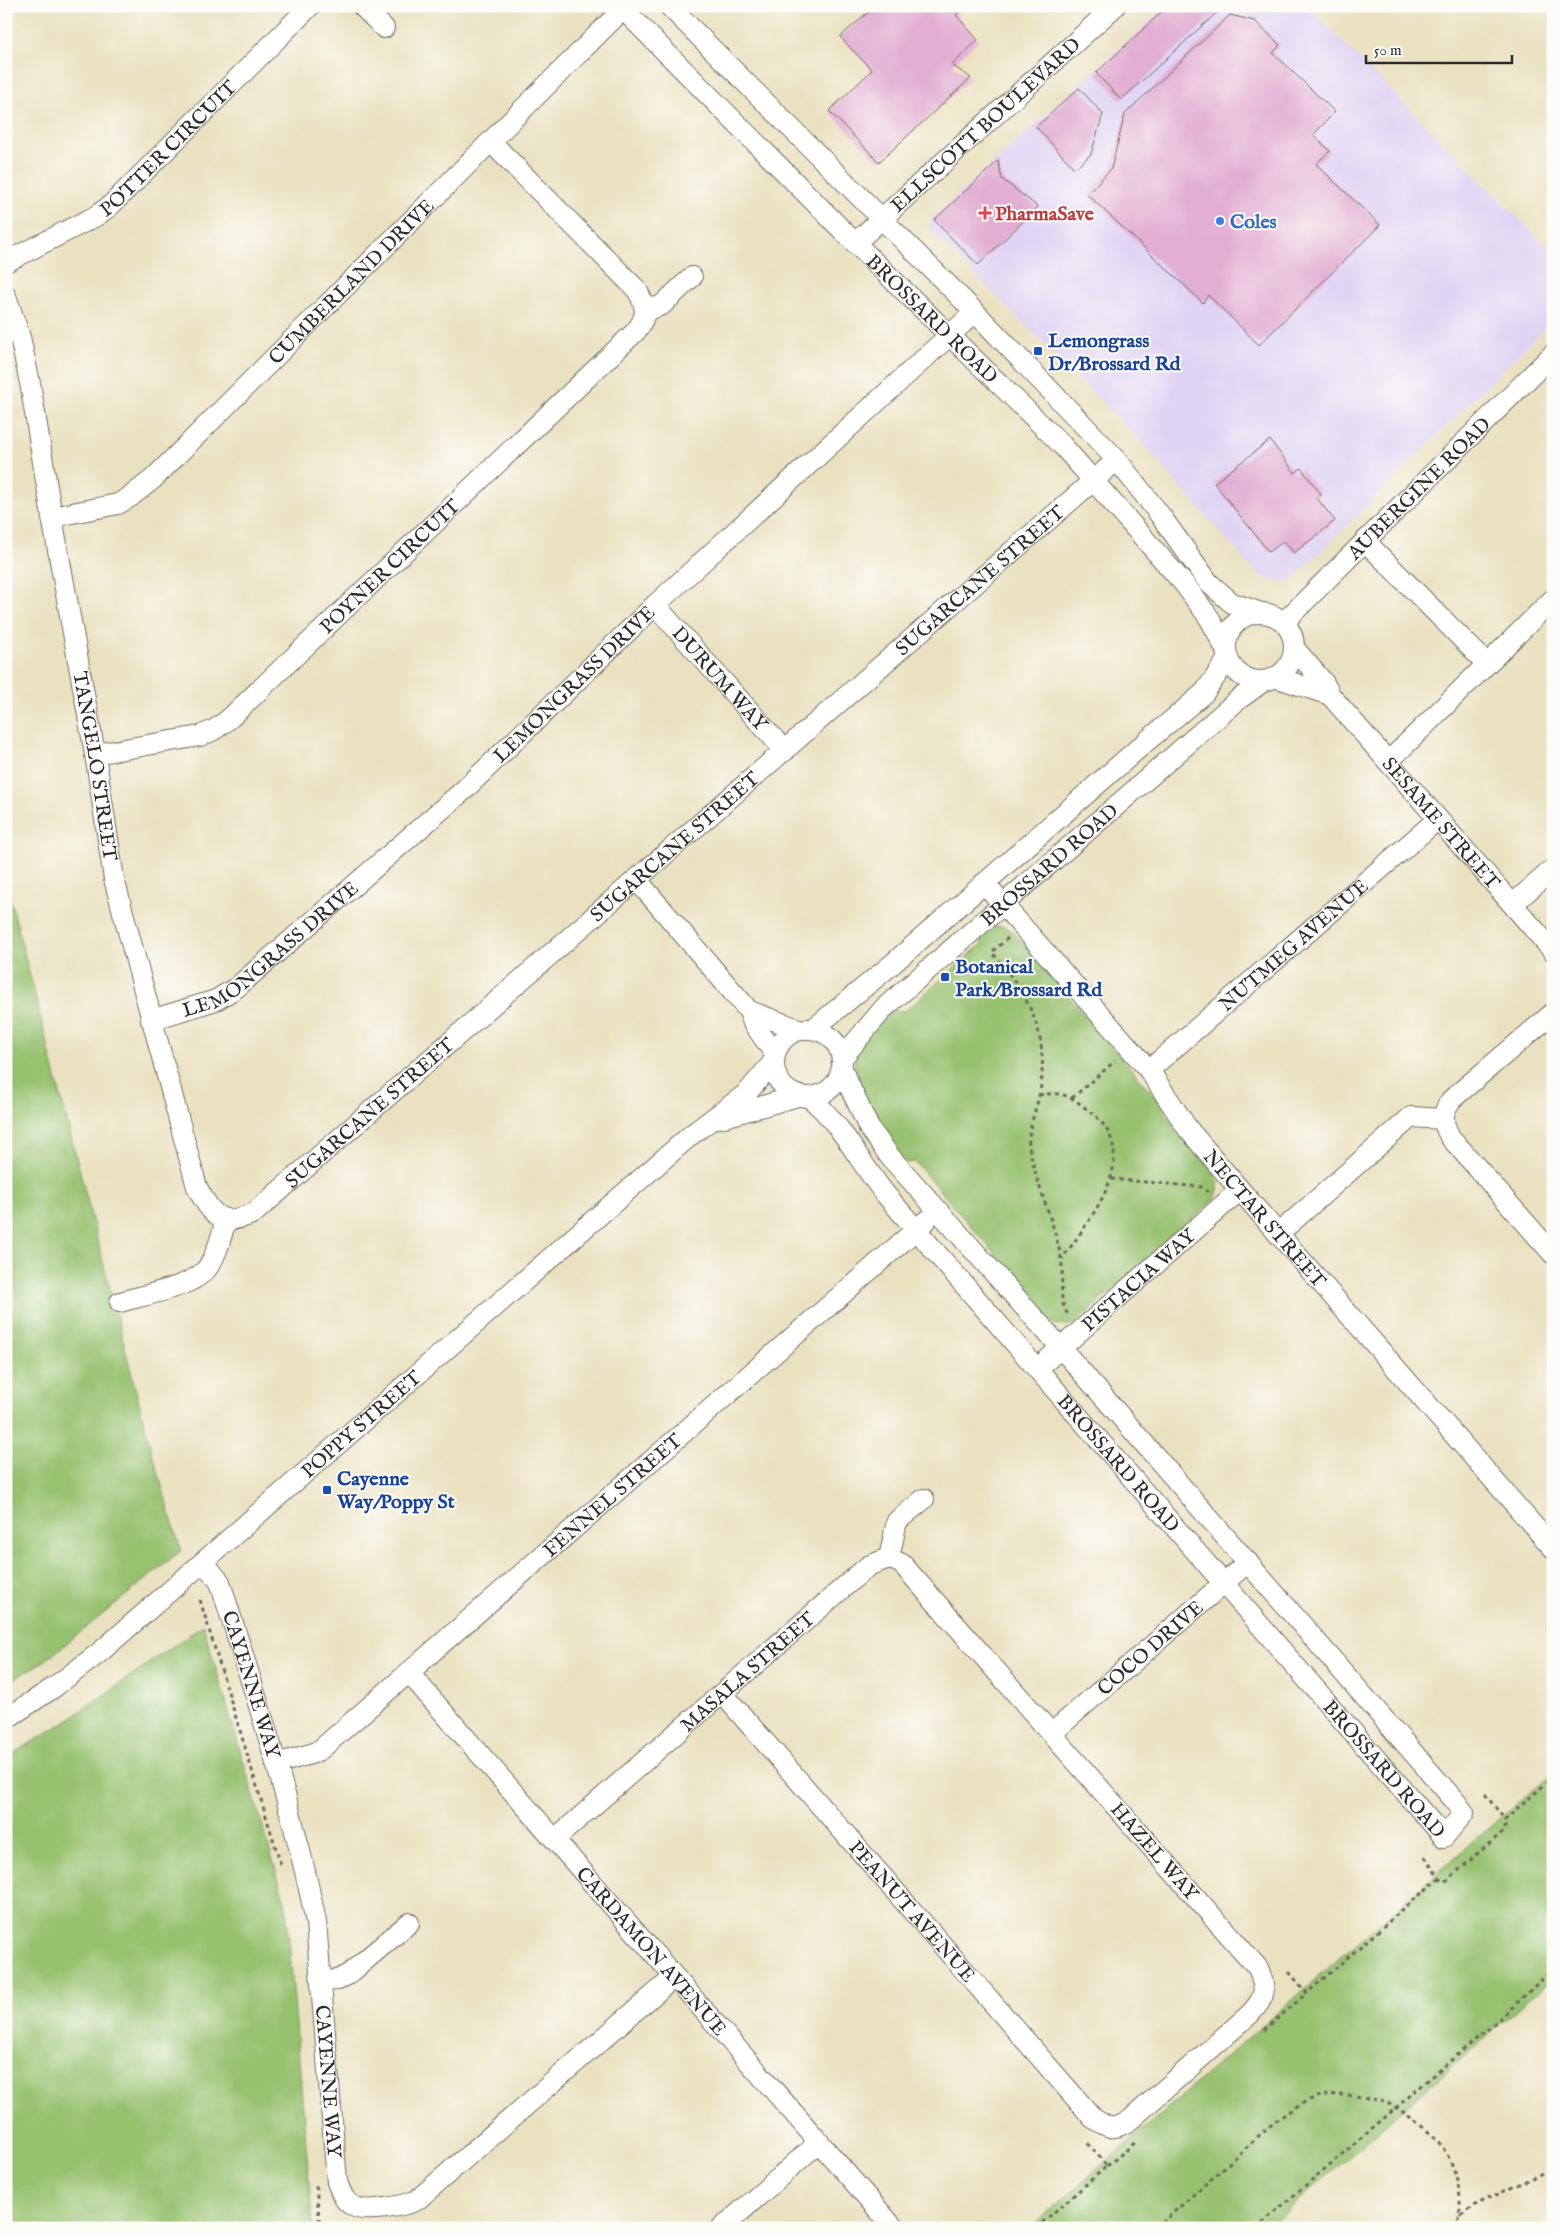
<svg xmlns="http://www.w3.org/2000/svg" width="1559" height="2234" font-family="'IM FELL English',serif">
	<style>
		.built { fill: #e0d4f4 }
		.green { fill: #96c16e; stroke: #60764c }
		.building { fill: #e2aed3 }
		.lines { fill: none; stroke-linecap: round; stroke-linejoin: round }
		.minor-casing { stroke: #6e6b5f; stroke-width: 22 }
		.path { stroke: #6e6b5f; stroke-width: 3; stroke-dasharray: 4 4; stroke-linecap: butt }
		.minor { stroke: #fff; stroke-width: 20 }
		.health-dot { fill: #e0444e; stroke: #fdfcf7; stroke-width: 2 }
		.shop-dot { fill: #3f7fe0; stroke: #fdfcf7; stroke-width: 2 }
		.transit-dot { fill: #1a4fb4; stroke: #fdfcf7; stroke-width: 2 }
		.labels { text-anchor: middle; stroke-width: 4; stroke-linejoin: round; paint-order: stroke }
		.street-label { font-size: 20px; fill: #2b2b2b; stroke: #fdfcf7 }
		.health-label { font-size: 20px; font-weight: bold; fill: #be3a42; stroke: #fdfcf7; text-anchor: start }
		.shop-label { font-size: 20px; font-weight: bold; fill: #366cbe; stroke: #fdfcf7; text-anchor: start }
		.transit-label { font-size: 20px; font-weight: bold; fill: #164399; stroke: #fdfcf7; text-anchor: start }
	</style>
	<rect width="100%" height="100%" fill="#fdfcf7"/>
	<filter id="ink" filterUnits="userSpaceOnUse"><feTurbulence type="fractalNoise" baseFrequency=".02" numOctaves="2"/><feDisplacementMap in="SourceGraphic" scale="10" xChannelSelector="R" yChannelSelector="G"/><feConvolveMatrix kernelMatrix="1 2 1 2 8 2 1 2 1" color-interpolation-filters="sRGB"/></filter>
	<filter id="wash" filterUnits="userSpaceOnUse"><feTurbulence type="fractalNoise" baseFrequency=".0096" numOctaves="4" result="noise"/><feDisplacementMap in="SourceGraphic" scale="20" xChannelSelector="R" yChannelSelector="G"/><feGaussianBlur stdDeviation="1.12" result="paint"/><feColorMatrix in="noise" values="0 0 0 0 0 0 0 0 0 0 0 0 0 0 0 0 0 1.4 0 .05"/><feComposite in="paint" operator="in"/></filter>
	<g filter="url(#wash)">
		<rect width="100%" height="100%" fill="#eae1c0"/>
		<polygon class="built" points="1166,6 1307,6 1553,253 1553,320 1290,582 1267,579 1254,571 1133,433 931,231 931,219"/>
		<g class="green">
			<polygon points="6,882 149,1442 181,1551 46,1660 6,1683"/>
			<path d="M1002,926L1011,930L1018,938L1158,1100L1176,1131L1210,1167L1217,1178L1218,1190L1215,1199L1074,1324C1061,1328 1052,1325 1042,1315V1308L915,1162L903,1163C883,1138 847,1086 856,1053C860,1041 880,1021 888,1010L905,1011L982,944L981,936L991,927Z"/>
			<polygon points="203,1625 286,1905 313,2228 6,2228 6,1758 71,1718"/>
			<polygon points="1553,1772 1553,1978 1268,2228 1030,2228"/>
		</g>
		<g id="blocks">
			<g class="building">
				<polygon points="875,6 965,6 956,15 978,40 952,65 971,78 879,162 829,111 872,70 840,37"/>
				<polygon points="1168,6 1224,6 1121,100 1096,73"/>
				<polygon points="1230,15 1255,21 1280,45 1273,53 1335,112 1313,135 1330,151 1316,164 1380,225 1259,345 1208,295 1203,303 1087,194 1111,169 1125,114"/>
				<polygon points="1079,88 1103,114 1091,154 1075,169 1036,127"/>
				<polygon points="998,161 1002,179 1038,207 978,265 934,220"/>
				<polygon points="1270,440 1295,473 1301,468 1321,494 1316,497 1335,521 1294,553 1284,541 1269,552 1214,483"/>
			</g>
		</g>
	</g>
	<g filter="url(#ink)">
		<use href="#blocks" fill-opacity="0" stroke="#6e6b5f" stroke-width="1"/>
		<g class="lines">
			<g class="minor-casing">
				<g id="minor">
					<polyline points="362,6 384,28"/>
					<path id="s1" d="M620,6L855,243L1062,445L1185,585L1210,619L1225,648"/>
					<polyline points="669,6 975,312 1117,460 1160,515 1209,583 1232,603 1261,613"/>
					<path id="s2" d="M855,243L1115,6"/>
					<path id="s3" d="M6,262L96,216L110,206L310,6"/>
					<path id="s4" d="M6,296L20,337L30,383L52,517L95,754L114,879L197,1187C212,1216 222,1228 254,1213L1117,460"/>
					<polyline points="646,311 662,305 692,277"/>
					<path id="s5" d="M52,517L118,504L130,497L153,479L626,6"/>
					<polyline points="1365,541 1487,664"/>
					<path id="s6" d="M655,605L785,751"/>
					<circle cx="1260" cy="647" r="34"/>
					<path id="s7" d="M1284,622L1553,354"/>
					<path id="s8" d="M1294,648L1324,683L1330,695L1553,951"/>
					<polyline points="1275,677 1330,695"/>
					<path id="s9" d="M95,754L200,736L214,730L229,719L636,331C648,315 647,307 637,290L491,142"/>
					<polyline points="1389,761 1553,599"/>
					<polyline points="637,880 749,1011 753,1023 775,1054"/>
					<path id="s10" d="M984,883L1149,1070L1188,1129L1240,1190L1553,1548"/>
					<polyline points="1513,904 1553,869"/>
					<polyline points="749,1011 801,1030"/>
					<path d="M1553,1013L1452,1099C1441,1113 1442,1122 1450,1137L1553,1254"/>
					<path id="s11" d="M151,1020L216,1000L236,988L464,790L655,605L975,312"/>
					<polyline points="813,1029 890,966 1141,746 1204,693 1228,659"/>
					<circle cx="808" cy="1063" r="34"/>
					<path id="s12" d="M842,1058L884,1008L1239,699L1264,681"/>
					<path id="s13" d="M1149,1070L1438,819"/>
					<path id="s14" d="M809,1097C843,1125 859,1162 886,1195L1444,1837L1464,1813L1456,1802L1061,1348L891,1158L869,1128L842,1070"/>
					<polyline points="721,1118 798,1096"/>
					<polyline points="1278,1234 1411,1117 1443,1119"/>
					<path d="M120,1302C143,1295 195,1287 208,1267C218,1253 221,1236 226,1220"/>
					<path id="s15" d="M1037,1369L1240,1190"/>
					<polyline points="889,1558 897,1521 924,1499"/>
					<path id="s16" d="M204,1563L220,1582C255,1694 293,1807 316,1922L337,2182C341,2192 344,2203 355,2207C367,2213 405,2206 417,2200L673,1978"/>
					<path id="s17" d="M409,1673L894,2228"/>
					<path id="s18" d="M723,1694L1093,2118C1109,2129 1114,2131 1130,2120L1250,2014C1266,1997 1267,1990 1258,1968L902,1564L889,1558"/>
					<path id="s19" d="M6,1719L53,1688L99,1653L691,1135L747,1093L774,1061"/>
					<path id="s20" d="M1052,1733L1248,1562"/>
					<path id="s21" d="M276,1764L314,1753L321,1749L926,1221"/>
					<path id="s22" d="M555,1839L868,1566L889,1558"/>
					<polyline points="321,1981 338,1980 349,1974 409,1923"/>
					<polyline points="722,2228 819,2142"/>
				</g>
			</g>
			<g class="path">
				<path d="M1008,938L992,952C1030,998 1051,1035 1039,1097C1036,1109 1027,1133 1029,1145C1035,1183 1054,1220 1061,1258C1065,1278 1056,1299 1069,1316"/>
				<path d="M1039,1095C1063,1091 1070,1096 1088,1110C1147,1153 1092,1216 1062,1259"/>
				<polyline points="1072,1098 1115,1061"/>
				<polyline points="1111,1179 1202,1187 1208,1192"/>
				<polyline points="200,1600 281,1865"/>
				<polyline points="1485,1794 1505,1820 1553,1777"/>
				<polyline points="1439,1878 1445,1882 1505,1830 1505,1820"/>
				<polyline points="1289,1972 1307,1993 1439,1878 1423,1854"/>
				<polyline points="1264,2030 1307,1993"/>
				<polyline points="1107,2166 1137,2141"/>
				<polyline points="316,2186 320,2228"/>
				<polyline points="1461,2216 1473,2206 1553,2168"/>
				<polyline points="1036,2228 1107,2166 1086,2141"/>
				<path d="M1156,2228C1183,2204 1211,2179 1238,2155C1261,2134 1290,2104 1321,2096C1337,2092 1377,2098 1391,2105C1406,2113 1418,2123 1431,2134C1455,2156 1466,2196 1457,2228"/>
				<polyline points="1256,2228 1504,2015 1553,1969"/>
			</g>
			<use href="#minor" class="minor"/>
		</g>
	</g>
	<path class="health-dot" d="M982.5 205.5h5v5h5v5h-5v5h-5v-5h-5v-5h5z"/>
	<circle class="shop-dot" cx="1220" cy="221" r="5"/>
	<g class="transit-dot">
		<rect x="1033" y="346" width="10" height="10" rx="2.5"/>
		<rect x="940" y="972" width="10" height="10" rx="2.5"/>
		<rect x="322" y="1485" width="10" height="10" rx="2.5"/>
	</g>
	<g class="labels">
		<g class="street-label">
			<text dy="7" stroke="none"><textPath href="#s2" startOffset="176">ELLSCOTT BOULEVARD</textPath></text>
			<text dy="7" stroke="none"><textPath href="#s3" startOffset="200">POTTER CIRCUIT</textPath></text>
			<text dy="7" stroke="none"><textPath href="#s5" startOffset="390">CUMBERLAND DRIVE</textPath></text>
			<text dy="7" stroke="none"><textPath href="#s1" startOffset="442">BROSSARD ROAD</textPath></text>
			<text dy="7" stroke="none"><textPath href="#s7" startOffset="190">AUBERGINE ROAD</textPath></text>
			<text dy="7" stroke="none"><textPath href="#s9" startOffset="362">POYNER CIRCUIT</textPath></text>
			<text dy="7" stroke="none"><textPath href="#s4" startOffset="1949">SUGARCANE STREET</textPath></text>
			<text dy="7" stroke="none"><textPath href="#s6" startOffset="98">DURUM WAY</textPath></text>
			<text dy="7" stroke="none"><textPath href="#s11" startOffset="546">LEMONGRASS DRIVE</textPath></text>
			<text dy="7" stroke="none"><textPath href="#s4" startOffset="479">TANGELO STREET</textPath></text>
			<text dy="7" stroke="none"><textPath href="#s8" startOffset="229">SESAME STREET</textPath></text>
			<text dy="7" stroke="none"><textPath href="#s4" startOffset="1544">SUGARCANE STREET</textPath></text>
			<text dy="7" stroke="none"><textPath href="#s12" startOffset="284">BROSSARD ROAD</textPath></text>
			<text dy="7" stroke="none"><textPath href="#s13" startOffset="191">NUTMEG AVENUE</textPath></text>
			<text dy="7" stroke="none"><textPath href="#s11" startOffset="141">LEMONGRASS DRIVE</textPath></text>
			<text dy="7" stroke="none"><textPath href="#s4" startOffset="1139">SUGARCANE STREET</textPath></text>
			<text dy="7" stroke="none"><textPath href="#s10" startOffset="438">NECTAR STREET</textPath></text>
			<text dy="7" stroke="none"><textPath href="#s15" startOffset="135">PISTACIA WAY</textPath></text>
			<text dy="7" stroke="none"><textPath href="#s19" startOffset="462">POPPY STREET</textPath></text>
			<text dy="7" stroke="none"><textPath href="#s14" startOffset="480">BROSSARD ROAD</textPath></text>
			<text dy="7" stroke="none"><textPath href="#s21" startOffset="434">FENNEL STREET</textPath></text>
			<text dy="7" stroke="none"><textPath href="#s20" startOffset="130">COCO DRIVE</textPath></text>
			<text dy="7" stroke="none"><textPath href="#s22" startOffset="255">MASALA STREET</textPath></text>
			<text dy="7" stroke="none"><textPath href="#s16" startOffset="132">CAYENNE WAY</textPath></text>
			<text dy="7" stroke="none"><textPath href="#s14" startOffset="885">BROSSARD ROAD</textPath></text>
			<text transform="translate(1155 1851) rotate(49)" y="7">HAZEL WAY</text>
			<text dy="7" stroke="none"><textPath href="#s18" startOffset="288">PEANUT AVENUE</textPath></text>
			<text dy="7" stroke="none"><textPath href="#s17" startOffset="369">CARDAMON AVENUE</textPath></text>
			<text dy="7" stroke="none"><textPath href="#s16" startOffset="538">CAYENNE WAY</textPath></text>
		</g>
		<g class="health-label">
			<text x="995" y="220">PharmaSave</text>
		</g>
		<g class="shop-label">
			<text x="1230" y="228">Coles</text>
		</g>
		<g class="transit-label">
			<text x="1048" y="347">Lemongrass<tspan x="1048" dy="23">Dr/Brossard Rd</tspan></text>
			<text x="955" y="973">Botanical<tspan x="955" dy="23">Park/Brossard Rd</tspan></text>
			<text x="337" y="1485">Cayenne<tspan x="337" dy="23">Way/Poppy St</tspan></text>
		</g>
	</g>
	<rect width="1559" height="2234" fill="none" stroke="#fdfcf7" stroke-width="25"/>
	<path d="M1366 55v8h146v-8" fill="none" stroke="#2b2b2b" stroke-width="2.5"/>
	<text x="1374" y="55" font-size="15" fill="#2b2b2b" stroke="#fdfcf7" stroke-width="4" paint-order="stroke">50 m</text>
</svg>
